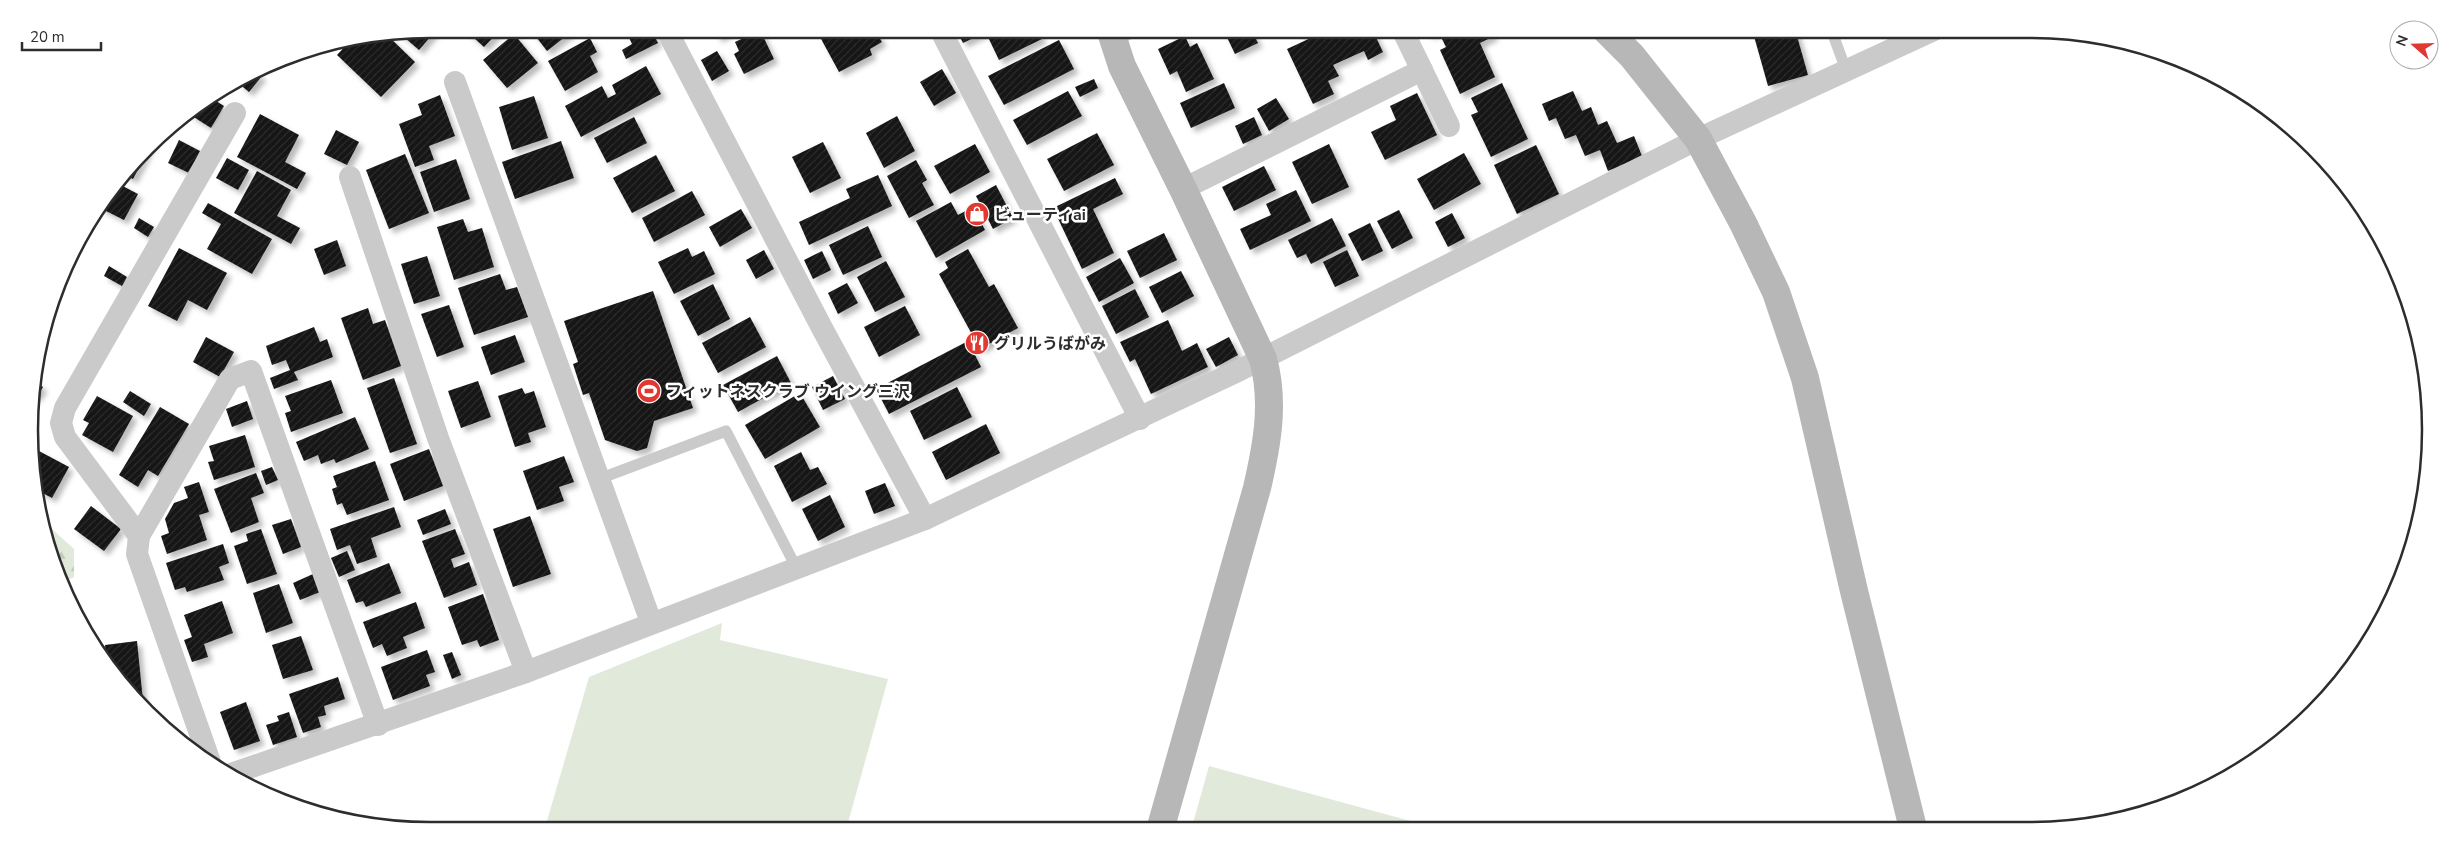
<svg xmlns="http://www.w3.org/2000/svg" width="2459" height="860" font-family="'Nunito Sans','Noto Sans JP',sans-serif">
	<style>
		.green { fill: #e1eada }
		.forest { fill: url(#forest-firs) }
		.building { fill: url(#building-hatch); filter: url(#shadow) }
		.lines { fill: none; stroke-linecap: round; stroke-linejoin: round }
		.lane { stroke: #cacaca; stroke-width: 11 }
		.street { stroke: #cacaca; stroke-width: 22 }
		.secondary { stroke: #b7b7b7; stroke-width: 28 }
		.labels { text-anchor: middle; stroke-width: 5; stroke-linejoin: round; paint-order: stroke }
		.poi-label { font-size: 16px; font-weight: bold; fill: #2d2d2d; stroke: #fff; text-anchor: start }
		.rim { fill: none; stroke: #2d2d2d; stroke-width: 2.5 }
	</style>
	<defs>
		<pattern id="forest-firs" width="22" height="20" patternUnits="userSpaceOnUse" patternTransform="scale(1.25)"><rect width="22" height="20" fill="#e1eada"/><path d="M5 1l3.5 6h-7zM16 11l3.5 6h-7z" fill="#c1c9bb"/></pattern>
		<pattern id="building-hatch" width="6" height="6" patternUnits="userSpaceOnUse" patternTransform="scale(1.25)"><rect width="6" height="6" fill="#141414"/><path d="M-1 1l2-2M0 6l6-6M5 7l2-2" fill="none" stroke="#2e2e2e"/></pattern>
		<filter id="shadow"><feDropShadow dx="4.5" dy="4.5" stdDeviation="2.5" flood-color="#0004"/></filter>
	</defs>
	<rect width="100%" height="100%" fill="#fff"/>
	<g class="green">
		<polygon points="722,623 720,640 888,679 846,830 544,831 589,677"/>
		<polygon points="1209,766 1440,829 1191,830"/>
	</g>
	<polygon class="forest" points="40,518 74,549 74,577 64,582 42,534"/>
	<g class="building">
		<polygon points="430,29 437,29 419,50 398,32"/>
		<polygon points="464,29 501,29 484,47"/>
		<polygon points="530,29 575,29 547,51"/>
		<polygon points="625,29 651,29 658,43 626,59 622,50 632,44"/>
		<polygon points="713,29 736,29 718,38"/>
		<polygon points="836,29 874,29 882,42 870,49 872,55 839,72 820,37"/>
		<polygon points="967,29 984,29 986,32 963,43 958,33"/>
		<polygon points="992,29 1037,29 1042,39 999,60 987,35 994,31"/>
		<polygon points="1223,29 1251,29 1258,43 1235,54"/>
		<polygon points="1298,29 1318,29 1302,36"/>
		<polygon points="1330,29 1379,29 1373,31 1383,52 1368,60 1364,51 1333,65 1339,76 1328,81 1334,94 1313,104 1287,49"/>
		<polygon points="1426,29 1444,29 1429,35"/>
		<polygon points="1458,29 1490,29 1494,36 1480,43 1495,77 1460,94 1440,50 1446,47 1441,37"/>
		<polygon points="1752,29 1795,29 1808,75 1768,86"/>
		<polygon points="760,30 774,59 744,74 734,54 739,51 735,42"/>
		<polygon points="385,33 415,62 381,97 337,55 355,36"/>
		<polygon points="514,34 538,63 507,88 483,60"/>
		<polygon points="1185,36 1190,47 1197,43 1214,79 1186,92 1177,71 1170,75 1158,49"/>
		<polygon points="590,38 597,52 590,56 598,72 565,91 548,61"/>
		<polygon points="1059,40 1074,69 1004,105 988,76"/>
		<polygon points="717,51 729,71 712,81 701,60"/>
		<polygon points="646,66 661,94 581,137 565,106 602,86 608,98 616,94 612,85"/>
		<polygon points="942,69 956,93 934,106 920,82"/>
		<polygon points="256,72 262,76 249,92 238,83"/>
		<polygon points="1094,79 1098,88 1080,97 1075,87"/>
		<polygon points="1224,83 1235,108 1191,128 1180,103"/>
		<polygon points="1502,83 1528,139 1491,157 1471,115 1478,112 1471,98"/>
		<polygon points="1068,91 1082,116 1027,145 1013,120"/>
		<polygon points="1573,91 1582,111 1591,107 1598,125 1607,121 1617,143 1634,136 1642,156 1608,171 1600,150 1585,156 1576,135 1565,139 1556,118 1549,121 1542,104"/>
		<polygon points="1417,93 1437,135 1385,160 1371,132 1396,120 1390,106"/>
		<polygon points="440,95 455,136 429,146 434,160 415,167 399,124 422,115 418,104"/>
		<polygon points="534,96 548,138 512,150 499,107"/>
		<polygon points="1276,98 1289,119 1269,131 1257,109"/>
		<polygon points="213,99 224,106 211,128 189,114"/>
		<polygon points="260,114 299,135 285,162 306,173 297,189 237,157"/>
		<polygon points="897,116 915,151 884,168 866,133"/>
		<polygon points="634,117 647,143 607,163 594,138"/>
		<polygon points="1254,117 1262,135 1243,144 1235,126"/>
		<polygon points="336,130 359,142 347,165 324,154"/>
		<polygon points="1097,133 1114,165 1064,191 1047,159"/>
		<polygon points="179,140 200,151 189,173 168,163"/>
		<polygon points="561,141 574,178 515,199 502,162"/>
		<polygon points="823,142 841,178 810,193 792,157"/>
		<polygon points="152,143 133,179 123,174"/>
		<polygon points="975,144 990,172 950,194 934,166"/>
		<polygon points="1329,144 1349,187 1312,204 1292,162"/>
		<polygon points="1536,145 1559,194 1517,214 1494,165"/>
		<polygon points="1464,153 1481,184 1434,210 1417,179"/>
		<polygon points="405,154 429,213 389,229 366,170"/>
		<polygon points="656,155 675,191 632,213 613,178"/>
		<polygon points="227,158 249,170 238,190 216,178"/>
		<polygon points="456,159 470,199 434,212 420,172"/>
		<polygon points="916,160 927,180 922,183 934,205 909,218 887,176"/>
		<polygon points="1264,166 1276,190 1234,211 1222,187"/>
		<polygon points="257,171 291,190 277,216 300,228 291,244 234,213"/>
		<polygon points="878,175 892,206 809,245 799,222 850,198 846,189"/>
		<polygon points="1115,178 1123,194 1093,209 1114,253 1082,269 1053,208"/>
		<polygon points="115,182 138,194 124,220 98,207"/>
		<polygon points="996,185 1013,218 993,229 976,196"/>
		<polygon points="1296,190 1311,221 1250,250 1240,229 1271,215 1266,204"/>
		<polygon points="692,191 705,215 654,242 642,218"/>
		<polygon points="951,202 958,215 973,207 985,230 936,258 916,221"/>
		<polygon points="208,203 272,239 252,274 207,249 221,224 202,213"/>
		<polygon points="741,209 752,228 720,247 709,227"/>
		<polygon points="1399,210 1413,238 1392,249 1377,221"/>
		<polygon points="1452,213 1465,238 1448,247 1435,222"/>
		<polygon points="139,218 154,227 148,237 134,228"/>
		<polygon points="1332,218 1346,246 1311,264 1306,254 1297,258 1288,240"/>
		<polygon points="463,219 468,232 482,228 494,267 454,280 437,227"/>
		<polygon points="1370,223 1383,251 1362,261 1348,234"/>
		<polygon points="868,226 882,257 843,275 829,245"/>
		<polygon points="1164,233 1177,260 1140,278 1127,251"/>
		<polygon points="337,240 346,266 324,275 314,249"/>
		<polygon points="179,248 227,273 207,310 188,300 177,321 148,306"/>
		<polygon points="688,248 692,257 704,251 715,274 674,294 658,262"/>
		<polygon points="968,249 989,287 994,284 1018,328 980,349 939,274 948,268 945,262"/>
		<polygon points="764,250 774,269 756,279 746,260"/>
		<polygon points="1347,250 1359,276 1335,287 1323,262"/>
		<polygon points="822,251 831,270 813,279 804,260"/>
		<polygon points="427,256 440,296 414,304 401,264"/>
		<polygon points="1120,258 1134,283 1099,302 1086,277"/>
		<polygon points="886,261 905,297 875,312 857,277"/>
		<polygon points="109,266 127,277 122,286 104,276"/>
		<polygon points="1181,271 1194,296 1162,313 1149,287"/>
		<polygon points="500,274 506,290 517,287 528,317 474,335 458,288"/>
		<polygon points="847,283 858,303 838,314 828,293"/>
		<polygon points="713,284 730,319 698,336 680,301"/>
		<polygon points="1135,289 1149,317 1116,334 1102,306"/>
		<polygon points="653,291 693,408 654,421 647,448 637,451 605,440 589,393 583,395 573,364 578,362 564,321"/>
		<polygon points="449,305 464,347 437,357 421,314"/>
		<polygon points="905,306 920,335 879,357 864,327"/>
		<polygon points="368,308 373,324 385,320 401,366 363,380 341,318"/>
		<polygon points="750,317 766,347 718,373 702,343"/>
		<polygon points="1168,320 1182,351 1197,343 1208,367 1151,394 1135,359 1130,362 1120,342"/>
		<polygon points="314,327 320,342 327,339 333,357 294,372 298,380 274,389 270,378 290,370 286,360 272,365 266,346"/>
		<polygon points="515,335 525,362 491,375 481,347"/>
		<polygon points="206,337 234,352 220,377 193,362"/>
		<polygon points="1229,337 1238,355 1216,367 1206,349"/>
		<polygon points="968,341 981,367 889,414 876,389"/>
		<polygon points="777,356 791,383 738,412 723,385"/>
		<polygon points="833,376 845,399 823,410 812,387"/>
		<polygon points="394,378 417,444 390,453 367,388"/>
		<polygon points="32,380 43,387 37,397 32,394"/>
		<polygon points="331,380 343,413 291,432 285,413 291,411 285,396"/>
		<polygon points="478,381 491,417 461,428 448,391"/>
		<polygon points="957,387 972,417 924,440 910,411"/>
		<polygon points="522,388 525,394 534,391 546,427 528,433 531,442 515,447 498,396"/>
		<polygon points="130,391 151,404 144,416 123,402"/>
		<polygon points="800,393 820,427 765,459 745,425"/>
		<polygon points="97,396 133,416 113,452 82,435 89,423 83,420"/>
		<polygon points="247,401 253,419 232,427 226,409"/>
		<polygon points="160,407 189,424 158,476 148,470 138,487 119,475"/>
		<polygon points="355,417 369,449 336,463 334,459 321,464 318,455 304,461 296,442"/>
		<polygon points="986,424 1000,453 946,480 932,452"/>
		<polygon points="245,435 255,467 214,480 208,462 214,461 209,446"/>
		<polygon points="429,449 443,486 404,501 390,464"/>
		<polygon points="39,451 69,467 52,498 35,489 31,465"/>
		<polygon points="801,452 810,470 818,467 827,484 792,502 774,466"/>
		<polygon points="564,456 574,482 559,487 564,501 537,510 523,471"/>
		<polygon points="375,461 389,500 347,515 342,503 337,505 332,489 337,487 333,476"/>
		<polygon points="272,467 278,480 266,485 261,471"/>
		<polygon points="256,473 264,493 251,498 259,522 231,533 214,489"/>
		<polygon points="199,482 209,512 199,515 207,540 167,554 161,536 169,533 165,519 174,503 188,498 184,487"/>
		<polygon points="885,483 895,506 874,514 865,491"/>
		<polygon points="830,495 845,527 818,541 802,509"/>
		<polygon points="91,506 121,529 104,551 74,529"/>
		<polygon points="394,507 401,527 371,538 377,557 357,564 350,545 337,550 330,529"/>
		<polygon points="445,509 451,524 423,535 417,520"/>
		<polygon points="530,516 551,574 513,587 493,529"/>
		<polygon points="291,519 301,547 283,554 272,525"/>
		<polygon points="261,529 277,574 247,584 234,546 248,541 246,534"/>
		<polygon points="455,529 465,554 451,559 454,568 469,562 477,585 444,598 422,541"/>
		<polygon points="223,544 229,563 219,567 224,580 187,592 185,587 175,590 166,563"/>
		<polygon points="347,551 355,570 339,577 331,558"/>
		<polygon points="389,563 401,593 366,607 363,601 356,603 347,580"/>
		<polygon points="313,574 320,592 300,600 293,583"/>
		<polygon points="279,584 293,623 266,633 253,593"/>
		<polygon points="483,594 499,640 480,647 477,640 462,645 448,607"/>
		<polygon points="222,601 233,633 204,644 208,657 192,662 184,640 192,637 184,615"/>
		<polygon points="416,602 425,628 403,637 407,648 387,656 382,644 373,648 363,622"/>
		<polygon points="301,636 313,670 283,679 272,645"/>
		<polygon points="137,641 144,711 107,666 105,645"/>
		<polygon points="427,650 435,672 426,675 430,686 393,700 381,667"/>
		<polygon points="452,652 461,675 452,679 443,655"/>
		<polygon points="338,677 345,699 324,706 326,715 318,717 321,727 303,733 289,694"/>
		<polygon points="246,702 260,741 234,750 220,712"/>
		<polygon points="289,712 297,737 273,745 266,725 279,721 277,716"/>
	</g>
	<g class="lines">
		<g class="lane">
			<polyline points="1831,29 1846,70"/>
			<polyline points="599,479 726,431 796,567"/>
		</g>
		<g class="street">
			<polyline points="666,29 822,328 925,519"/>
			<polyline points="940,29 1140,419"/>
			<polyline points="1402,29 1449,126"/>
			<polyline points="1111,37 1127,29"/>
			<polyline points="455,82 651,622"/>
			<polyline points="350,177 438,438 526,672"/>
			<polyline points="1183,189 1422,70"/>
			<polyline points="139,536 65,437 61,423 65,408 235,113"/>
			<polyline points="211,765 137,554 139,536 230,379 251,371 378,725"/>
			<polyline points="231,774 526,672 925,519 1242,369 1698,139 1936,29"/>
		</g>
		<g class="secondary">
			<path d="M1110,29L1122,66L1183,189L1263,359C1275,402 1267,445 1257,488L1160,830"/>
			<polyline points="1605,29 1632,56 1698,139 1743,223 1776,292 1805,378 1854,591 1913,828"/>
		</g>
	</g>
	<defs>
		<g id="shop-disc" transform="scale(1.25)"><circle r="9.5" fill="#e13831" stroke="#fff"/><path d="M-5-2.5h2.3a2.7 3.5 0 0 1 5.4 0H5L5.5 6h-11ZM-1.5-2.5h3a1.5 2.3 0 0 0-3 0Z" fill="#fff"/></g>
		<g id="restaurant-disc" transform="scale(1.25)"><circle r="9.5" fill="#e13831" stroke="#fff"/><path d="M-5-6h1v4h1v-4h1v4h1v-4h1v5L-1.5 .5V6h-2V.5L-5-1ZM5-6V6H3V1.5H1.5Q1.5-4 5-6Z" fill="#fff"/></g>
		<g id="stadium-disc" transform="scale(1.25)"><circle r="9.5" fill="#e13831" stroke="#fff"/><path d="M0-5a6.5 5 0 1 0 0 10a6.5 5 0 1 0 0-10ZM-3.5-1.8h7v3.6h-7Z" fill="#fff"/></g>
	</defs>
	<g fill-rule="evenodd">
		<use href="#shop-disc" x="977" y="214"/>
		<use href="#restaurant-disc" x="977" y="343"/>
		<use href="#stadium-disc" x="649" y="391"/>
	</g>
	<g class="labels">
		<g class="poi-label">
			<text x="994" y="220">ビューティai</text>
			<text x="994" y="349">グリルうばがみ</text>
			<text x="666" y="397">フィットネスクラブ ウイング三沢</text>
		</g>
	</g>
	<path d="M0 0H2459V860H0ZM430 38H2030A392 392 0 0 1 2422 430V430A392 392 0 0 1 2030 822H430A392 392 0 0 1 38 430V430A392 392 0 0 1 430 38Z" fill="#fff" fill-rule="evenodd"/>
	<path class="rim" d="M430 38H2030A392 392 0 0 1 2422 430V430A392 392 0 0 1 2030 822H430A392 392 0 0 1 38 430V430A392 392 0 0 1 430 38Z"/>
	<g transform="translate(2414 45) rotate(290)"><circle r="24" fill="#ffffff" stroke="#ababab"/>
	<path d="M0-4L9 19L0 12L-9 19Z" fill="#e13831"/>
	<text y="-8" font-size="14" font-weight="bold" text-anchor="middle" fill="#2d2d2d">N</text>
	</g>
	<path d="M22 42v8h79v-8" fill="none" stroke="#2d2d2d" stroke-width="2.5"/>
	<text x="30" y="42" font-size="15" fill="#2d2d2d" stroke="#ffffff" stroke-width="4" paint-order="stroke">20 m</text>
</svg>
